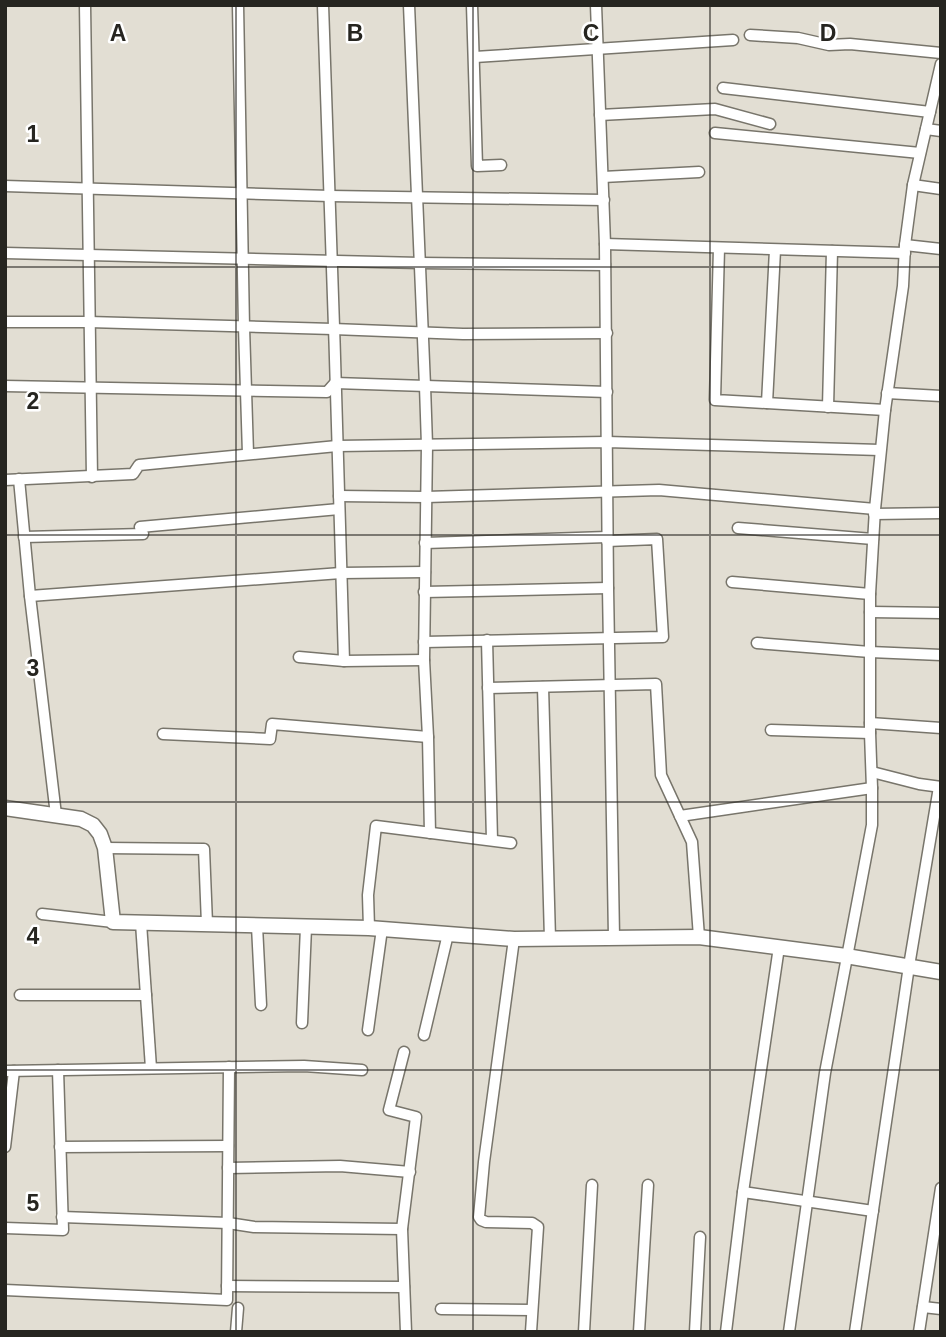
<svg xmlns="http://www.w3.org/2000/svg" width="946" height="1337" font-family="Helvetica,sans-serif">
	<style>
		.lines { fill: none; stroke-linecap: round; stroke-linejoin: round }
		.minor-casing { stroke: #78756b; stroke-width: 13 }
		.tertiary-casing { stroke: #78756b; stroke-width: 17 }
		.minor { stroke: #fff; stroke-width: 10 }
		.tertiary { stroke: #fff; stroke-width: 14 }
		.grid { fill: none; stroke: #262520; stroke-width: 2; stroke-opacity: 0.55 }
		.grid-label { font-size: 23px; text-anchor: middle; font-weight: bold; fill: #262520; stroke: #fff; stroke-width: 5; stroke-linejoin: round; paint-order: stroke }
	</style>
	<rect width="100%" height="100%" fill="#e2ded3"/>
	<g class="lines">
		<g class="minor-casing">
			<g id="minor">
				<polyline points="85,5 92,477"/>
				<polyline points="238,5 244,327 248,454"/>
				<path d="M323,5C332,224 337,442 344,661"/>
				<polyline points="409,5 425,386 427,445 424,660 428,737 430,833"/>
				<polyline points="472,5 477,166 501,165"/>
				<polyline points="596,5 605,244 608,588 614,937"/>
				<polyline points="750,35 798,38 829,45 850,44 941,53"/>
				<polyline points="475,57 733,40"/>
				<polyline points="723,88 930,112"/>
				<polyline points="600,115 715,109 770,124"/>
				<polyline points="926,129 941,131"/>
				<polyline points="715,133 920,153"/>
				<polyline points="603,177 699,172"/>
				<polyline points="913,185 941,189"/>
				<polyline points="5,186 330,196 604,200"/>
				<polyline points="605,244 905,253"/>
				<polyline points="905,245 941,249"/>
				<polyline points="719,248 715,400 885,410"/>
				<polyline points="5,253 420,263 605,265"/>
				<polyline points="5,322 89,322 333,329 463,334 607,333"/>
				<polyline points="5,386 327,392 335,383 607,392"/>
				<polyline points="887,393 941,396"/>
				<polyline points="767,403 775,250"/>
				<polyline points="828,407 832,251"/>
				<polyline points="19,479 30,596 56,815"/>
				<polyline points="5,480 133,474 139,465 337,446 607,442 880,450"/>
				<polyline points="339,496 426,497 659,490 875,509"/>
				<polyline points="874,514 941,513"/>
				<polyline points="738,528 873,539"/>
				<polyline points="24,537 143,534 140,527 339,509"/>
				<polyline points="425,543 607,537"/>
				<polyline points="732,582 870,594"/>
				<polyline points="424,592 608,588"/>
				<polyline points="30,596 341,573 425,572"/>
				<polyline points="870,612 941,613"/>
				<polyline points="487,640 492,840"/>
				<polyline points="424,642 663,637 657,539 607,541"/>
				<polyline points="757,643 870,652 941,655"/>
				<polyline points="299,657 344,661 424,660"/>
				<polyline points="543,687 550,939"/>
				<polyline points="488,688 656,684 661,775 692,842 699,937"/>
				<polyline points="870,723 941,728"/>
				<polyline points="771,730 870,733"/>
				<polyline points="163,734 270,739 272,724 428,737"/>
				<polyline points="872,772 919,784 941,787"/>
				<polyline points="680,816 872,788"/>
				<polyline points="105,848 204,849 207,924"/>
				<polyline points="42,914 113,922"/>
				<polyline points="141,923 151,1068"/>
				<polyline points="257,926 261,1005"/>
				<polyline points="369,928 368,895 376,826 511,843"/>
				<polyline points="514,939 484,1162 479,1217 481,1220 486,1222 532,1223 538,1227 531,1332"/>
				<polyline points="20,995 146,995"/>
				<polyline points="302,1023 306,927"/>
				<polyline points="368,1030 382,929"/>
				<polyline points="424,1035 448,934"/>
				<polyline points="404,1052 389,1110 416,1117 402,1229 406,1332"/>
				<polyline points="5,1071 304,1066 362,1070"/>
				<polyline points="5,1147 14,1071"/>
				<polyline points="60,1147 228,1146"/>
				<polyline points="228,1168 340,1166 410,1172"/>
				<polyline points="743,1192 873,1211"/>
				<polyline points="62,1217 228,1223 254,1227 402,1229"/>
				<polyline points="5,1228 63,1230 58,1070"/>
				<polyline points="227,1286 404,1287"/>
				<polyline points="5,1290 227,1300 229,1067"/>
				<polyline points="923,1307 941,1309"/>
				<polyline points="441,1309 532,1310"/>
				<polyline points="236,1332 238,1308"/>
				<polyline points="584,1332 592,1185"/>
				<polyline points="639,1332 648,1185"/>
				<polyline points="695,1332 700,1237"/>
				<polyline points="726,1332 743,1192 779,947"/>
				<polyline points="789,1332 825,1073 872,825 872,788 870,733 870,594 875,509 885,410 903,286 905,245 913,185 941,64"/>
				<polyline points="855,1332 909,966 939,787"/>
				<polyline points="919,1332 941,1188"/>
			</g>
		</g>
		<g class="tertiary-casing">
			<polyline id="tertiary" points="5,808 81,819 93,825 100,834 105,848 113,922 369,928 514,939 699,937 846,956 941,972"/>
		</g>
		<use href="#minor" class="minor"/>
		<use href="#tertiary" class="tertiary"/>
	</g>
	<path class="grid" d="M236,5V1332M473,5V1332M710,5V1332M5,267H941M5,535H941M5,802H941M5,1070H941"/>
	<g class="grid-label">
		<text x="118" y="41">A</text>
		<text x="355" y="41">B</text>
		<text x="591" y="41">C</text>
		<text x="828" y="41">D</text>
		<text x="33" y="142">1</text>
		<text x="33" y="409">2</text>
		<text x="33" y="676">3</text>
		<text x="33" y="944">4</text>
		<text x="33" y="1211">5</text>
	</g>
	<rect width="946" height="1337" fill="none" stroke="#262520" stroke-width="14"/>
</svg>
